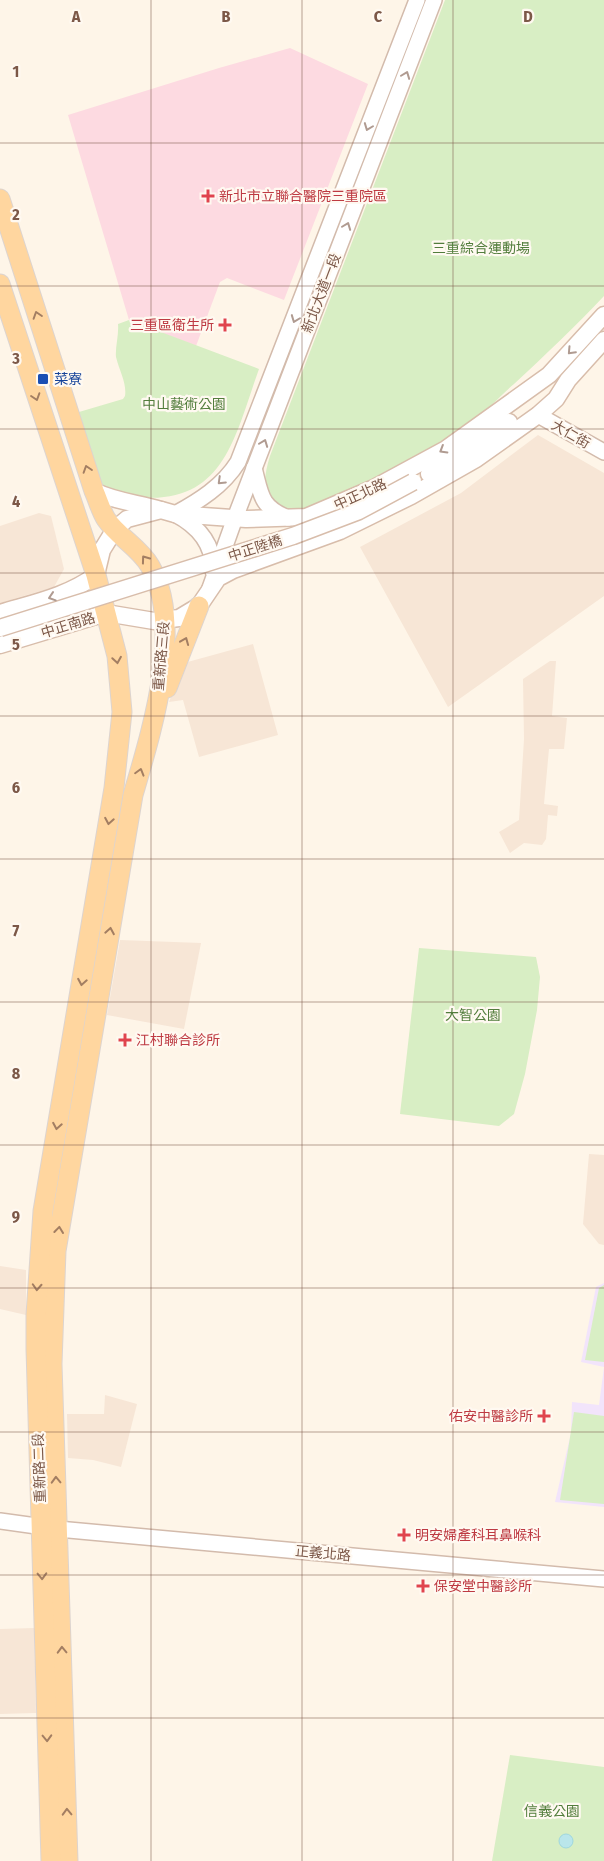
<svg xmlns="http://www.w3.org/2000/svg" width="604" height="1861" font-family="'Fira Sans Condensed','Noto Sans TC',sans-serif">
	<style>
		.residential { fill: #f7e6d6 }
		.education { fill: #f2e4fb }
		.medical { fill: #fddae1 }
		.green { fill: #d8eec4 }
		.water { fill: #bae6eb; stroke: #9fd7de }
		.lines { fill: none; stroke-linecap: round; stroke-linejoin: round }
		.tertiary-casing { stroke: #d3bbac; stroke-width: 18 }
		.secondary-casing { stroke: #d8bdab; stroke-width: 19 }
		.primary-casing { stroke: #ddd4cf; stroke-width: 21 }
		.tertiary { stroke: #fff; stroke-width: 15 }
		.secondary { stroke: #fff; stroke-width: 16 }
		.primary { stroke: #ffd69f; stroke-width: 19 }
		.secondary-bridge-casing { stroke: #d8bdab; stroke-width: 19; stroke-linecap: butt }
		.secondary-bridge { stroke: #fff; stroke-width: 16 }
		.oneway { stroke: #b09b91 }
		.oneway2 { stroke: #a37e62 }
		.grid { fill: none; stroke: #7c5848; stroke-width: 1; stroke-opacity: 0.55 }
		.health-dot { fill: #e0444e; stroke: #fff9f1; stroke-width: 2 }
		.transit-dot { fill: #1a4fb4; stroke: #fff9f1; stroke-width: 2 }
		.labels { text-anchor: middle; stroke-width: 4.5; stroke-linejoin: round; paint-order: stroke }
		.health-label { font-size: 14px; fill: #be3a42; stroke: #fff9f1; text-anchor: start }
		.park-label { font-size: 14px; fill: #527d3c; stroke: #fff9f1 }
		.street-label { font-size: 14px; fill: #7c5848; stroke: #fff9f1 }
		.transit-label { font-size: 14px; fill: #164399; stroke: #fff9f1; text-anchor: start }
		.grid-label { font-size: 16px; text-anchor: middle; font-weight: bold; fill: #7c5848; stroke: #fff9f1; stroke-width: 4.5; stroke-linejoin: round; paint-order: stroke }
	</style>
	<rect width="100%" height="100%" fill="#fef5e8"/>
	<g class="residential">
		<polygon points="538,435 604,473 604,596 448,707 360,547 461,493"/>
		<polygon points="39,513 51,516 64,569 54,587 0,603 0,526"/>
		<polygon points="253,644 278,735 199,757 183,700 169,702 184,663"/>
		<polygon points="550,661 556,661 552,716 567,718 564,749 549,749 544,804 558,806 557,816 548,815 546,839 542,845 524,843 510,853 499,832 519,820 524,739 523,679"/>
		<polygon points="120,940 201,943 184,1029 107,1015"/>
		<polygon points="589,1154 604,1155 604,1245 599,1244 583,1224"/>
		<polygon points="0,1266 26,1270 26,1315 0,1309"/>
		<polygon points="105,1395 137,1404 121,1467 93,1460 68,1458 67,1414 104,1414"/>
		<polygon points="34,1628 36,1713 0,1714 0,1629"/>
	</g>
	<polygon class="education" points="604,1283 604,1507 555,1502 571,1433 572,1402 599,1405 604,1367 581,1362 596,1287"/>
	<polygon class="medical" points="290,48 368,84 284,300 227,278 220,282 196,346 129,320 68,115 219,68"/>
	<g class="green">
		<path d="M445,0H604V296C575,327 545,355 514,384C501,395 489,409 475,419C434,449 388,472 342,493C327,500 310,511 292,511C258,510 263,478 270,456Z"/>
		<path d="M129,320L259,369C235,435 225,506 137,497C124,496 112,490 100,487L79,416V412L123,399L125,396C127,383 119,370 116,357C115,348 119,335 118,324Z"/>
		<polygon points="419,948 536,957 540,977 537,1010 525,1074 514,1114 499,1126 400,1114"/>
		<polygon points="604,1285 604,1362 585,1360 599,1288"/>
		<polygon points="574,1412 604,1416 604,1504 560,1500"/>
		<polygon points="510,1755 604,1767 604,1861 492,1861"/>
	</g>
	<circle class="water" cx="566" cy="1841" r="7"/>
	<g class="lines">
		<g class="tertiary-casing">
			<g id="tertiary">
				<polyline points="538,415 604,452"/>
				<path d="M254,468C261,494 260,507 288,518"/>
				<path d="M175,514C199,501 223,486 238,462L417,0"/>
				<path d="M175,514C198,526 214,544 213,571"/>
				<polyline points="210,588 235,518 434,0"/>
				<polyline points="0,1521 58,1529 604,1579"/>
			</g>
		</g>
		<g class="secondary-casing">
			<g id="secondary">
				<polyline points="429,474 509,422"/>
				<path d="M94,491C116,502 139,503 161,510"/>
				<path d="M0,613C33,603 68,596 96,575L102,550L115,529L127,519L161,510L175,514L246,519L306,517L374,488L446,449L549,375L604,315"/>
				<polyline points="0,645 106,613 154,621 179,618 199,606 218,578 233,570 340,531 411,496 476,459 538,415 556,399 568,380 604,340"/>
			</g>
		</g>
		<g class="primary-casing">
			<g id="primary">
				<path d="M0,199L94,491C98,500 101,511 106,519C118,537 139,547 150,566C185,626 151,733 133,795L56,1251L52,1364L68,1861"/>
				<polyline points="0,284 96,575 117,656 122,712 114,788 43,1211 36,1315 36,1349 51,1861"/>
				<polyline points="167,688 199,606"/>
			</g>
		</g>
		<use href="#tertiary" class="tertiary"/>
		<use href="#secondary" class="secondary"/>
		<use href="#primary" class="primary"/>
		<g class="secondary-bridge-casing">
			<polyline id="secondary-bridge" points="0,628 293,536 359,511 413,482"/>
		</g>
		<use href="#secondary-bridge" class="secondary-bridge"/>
	</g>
	<defs><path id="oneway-chevron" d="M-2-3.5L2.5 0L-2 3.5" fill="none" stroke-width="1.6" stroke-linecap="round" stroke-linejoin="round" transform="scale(1.25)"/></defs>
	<g class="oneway">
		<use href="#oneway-chevron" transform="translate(406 75) rotate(-69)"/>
		<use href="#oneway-chevron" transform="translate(368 127) rotate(111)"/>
		<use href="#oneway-chevron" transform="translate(347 226) rotate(-69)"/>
		<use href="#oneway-chevron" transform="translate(295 319) rotate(111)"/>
		<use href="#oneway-chevron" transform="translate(571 351) rotate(133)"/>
		<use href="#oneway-chevron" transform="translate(264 443) rotate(-69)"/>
		<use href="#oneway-chevron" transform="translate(443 450) rotate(149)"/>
		<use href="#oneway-chevron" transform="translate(221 481) rotate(136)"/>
		<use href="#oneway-chevron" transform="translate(52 597) rotate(162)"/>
	</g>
	<g class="oneway2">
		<use href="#oneway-chevron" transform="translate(37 315) rotate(-108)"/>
		<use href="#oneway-chevron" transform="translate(36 397) rotate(72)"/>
		<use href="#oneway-chevron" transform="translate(87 469) rotate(-108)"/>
		<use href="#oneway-chevron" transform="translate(145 559) rotate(-126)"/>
		<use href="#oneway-chevron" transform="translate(185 641) rotate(-68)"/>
		<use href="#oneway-chevron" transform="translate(117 660) rotate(81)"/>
		<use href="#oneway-chevron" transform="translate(140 772) rotate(-74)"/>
		<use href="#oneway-chevron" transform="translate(109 821) rotate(100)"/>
		<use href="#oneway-chevron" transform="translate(110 931) rotate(-80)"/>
		<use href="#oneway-chevron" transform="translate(82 982) rotate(100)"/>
		<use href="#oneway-chevron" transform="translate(57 1126) rotate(100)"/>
		<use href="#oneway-chevron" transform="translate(59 1230) rotate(-83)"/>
		<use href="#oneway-chevron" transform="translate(37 1287) rotate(93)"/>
		<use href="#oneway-chevron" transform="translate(56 1480) rotate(-92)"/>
		<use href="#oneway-chevron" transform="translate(42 1576) rotate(88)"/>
		<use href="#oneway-chevron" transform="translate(62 1650) rotate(-92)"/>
		<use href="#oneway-chevron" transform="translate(47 1738) rotate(88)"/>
		<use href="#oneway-chevron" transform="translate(67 1812) rotate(-92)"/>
	</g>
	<path class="grid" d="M151,0V1861M302,0V1861M453,0V1861M0,143H604M0,286H604M0,429H604M0,573H604M0,716H604M0,859H604M0,1002H604M0,1145H604M0,1288H604M0,1432H604M0,1575H604M0,1718H604"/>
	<g class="health-dot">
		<path d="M205.5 188.5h5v5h5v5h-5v5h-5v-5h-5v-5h5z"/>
		<path d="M222.5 317.5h5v5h5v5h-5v5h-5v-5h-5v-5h5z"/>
		<path d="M122.5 1032.5h5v5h5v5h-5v5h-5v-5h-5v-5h5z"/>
		<path d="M541.5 1408.5h5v5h5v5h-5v5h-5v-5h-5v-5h5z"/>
		<path d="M401.5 1527.5h5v5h5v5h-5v5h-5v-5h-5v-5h5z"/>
		<path d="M420.5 1578.5h5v5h5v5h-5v5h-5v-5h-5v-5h5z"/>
	</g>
	<rect class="transit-dot" x="37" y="373" width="12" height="12" rx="2.5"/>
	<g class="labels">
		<g class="health-label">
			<text x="219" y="201">新北市立聯合醫院三重院區</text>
			<text x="214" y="330" text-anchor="end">三重區衛生所</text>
			<text x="136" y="1045">江村聯合診所</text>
			<text x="533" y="1421" text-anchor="end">佑安中醫診所</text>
			<text x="415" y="1540">明安婦產科耳鼻喉科</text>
			<text x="434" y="1591">保安堂中醫診所</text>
		</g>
		<g class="park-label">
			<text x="481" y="253">三重綜合運動場</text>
			<text x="184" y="409">中山藝術公園</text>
			<text x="473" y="1020">大智公園</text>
			<text x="552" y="1816">信義公園</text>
		</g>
		<g class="street-label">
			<text transform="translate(321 293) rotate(-69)" y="5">新北大道一段</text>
			<text transform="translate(571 434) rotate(30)" y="5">大仁街</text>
			<text transform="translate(360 494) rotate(-24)" y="5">中正北路</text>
			<text transform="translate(255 548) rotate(-18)" y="5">中正陸橋</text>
			<text transform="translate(68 625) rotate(-17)" y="5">中正南路</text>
			<text transform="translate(161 656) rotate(-85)" y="5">重新路三段</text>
			<text transform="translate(39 1468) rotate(-92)" y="5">重新路二段</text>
			<text transform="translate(323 1553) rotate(5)" y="5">正義北路</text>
		</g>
		<g class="transit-label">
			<text x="54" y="384">菜寮</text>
		</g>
	</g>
	<g class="grid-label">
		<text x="76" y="22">A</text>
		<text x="226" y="22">B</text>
		<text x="378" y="22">C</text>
		<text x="528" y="22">D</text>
		<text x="16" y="77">1</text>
		<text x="16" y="220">2</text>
		<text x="16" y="364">3</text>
		<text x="16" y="507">4</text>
		<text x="16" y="650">5</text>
		<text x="16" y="793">6</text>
		<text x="16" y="936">7</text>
		<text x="16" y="1079">8</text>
		<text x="16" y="1222">9</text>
	</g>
</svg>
